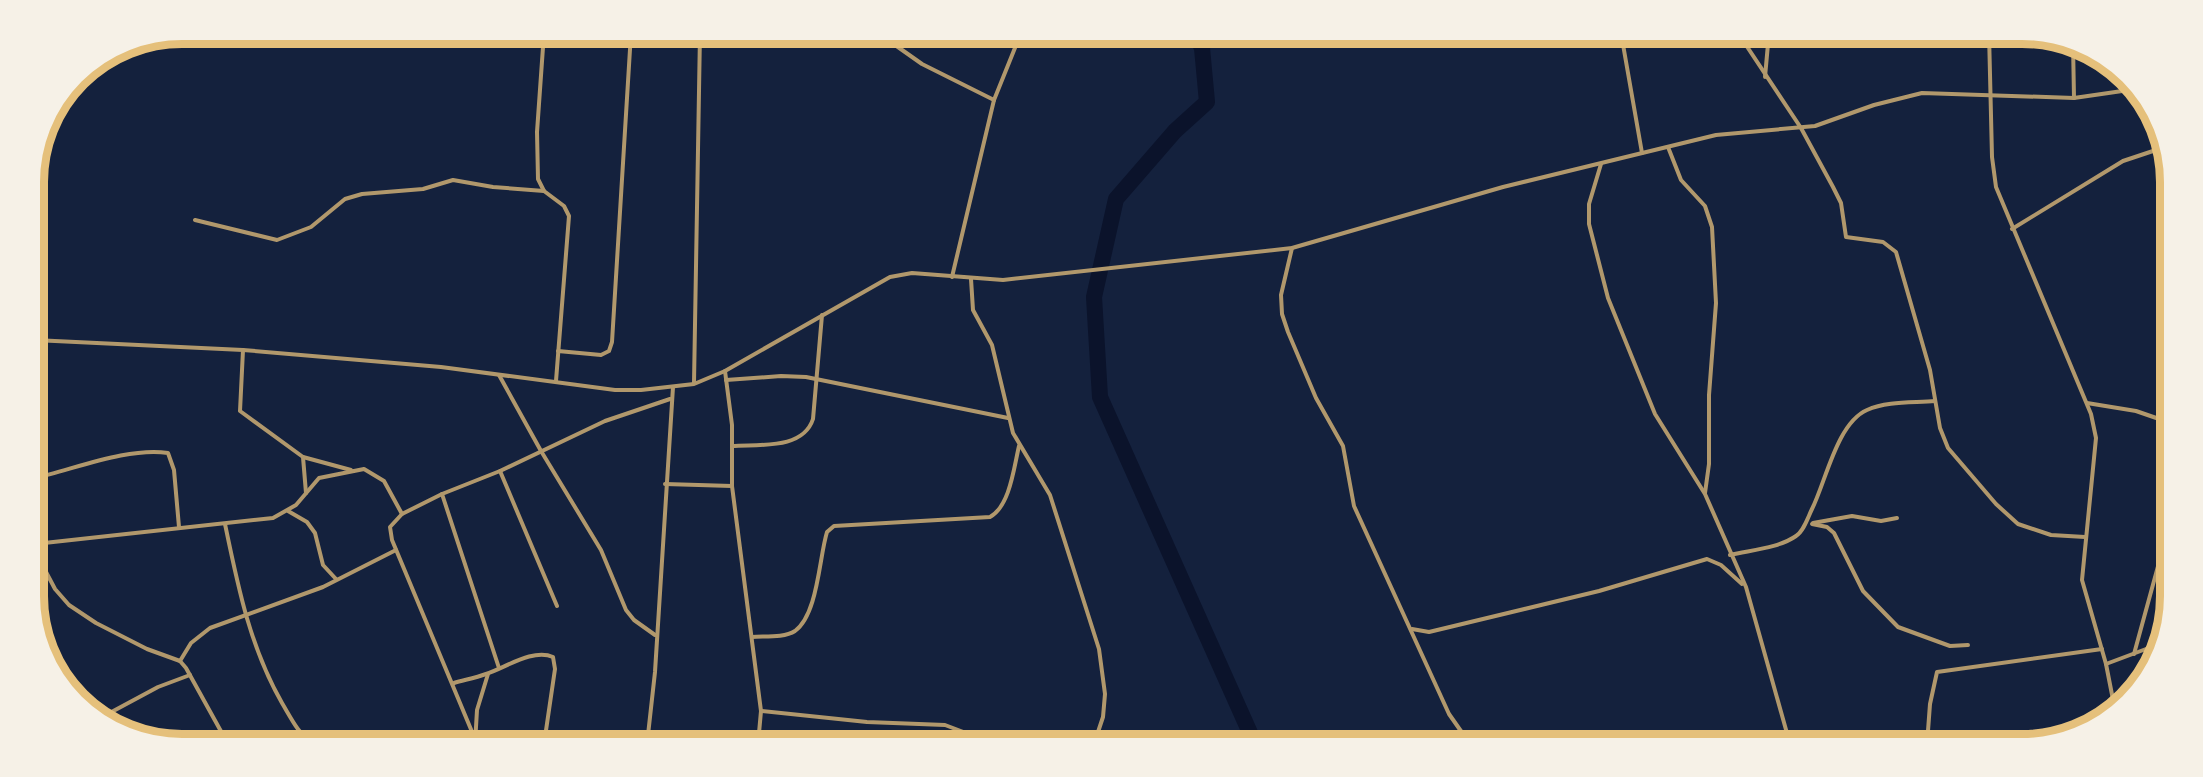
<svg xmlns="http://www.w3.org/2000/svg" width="2203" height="777" font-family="'Fira Sans',sans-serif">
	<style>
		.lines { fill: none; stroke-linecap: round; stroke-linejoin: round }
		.river { stroke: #0b132b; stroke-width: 16 }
		.minor { stroke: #b1986c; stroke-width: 4 }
		.rim { fill: none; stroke: #e5c07b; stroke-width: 8 }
	</style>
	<rect width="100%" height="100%" fill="#14213d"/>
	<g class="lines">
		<polyline class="river" points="1195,33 1202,48 1207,102 1175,131 1116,199 1094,297 1100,397 1255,744"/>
		<g class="minor">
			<polyline points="544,33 537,132 538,179 544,191 564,206 569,216 556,381"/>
			<polyline points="878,33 922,64 994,100"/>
			<polyline points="1621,33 1642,153"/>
			<polyline points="1738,33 1801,128 1833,187 1841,203 1846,237 1883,242 1896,252 1930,370 1940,428 1948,448 1996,504 2018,524 2051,535 2085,537"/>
			<polyline points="1989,33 1992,157 1996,187 2091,414 2096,438 2082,580 2106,664 2115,710"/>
			<polyline points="2073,43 2074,98"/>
			<polyline points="1765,77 1769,33"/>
			<polyline points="1668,147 1681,180 1705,206 1712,227 1716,303 1709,395 1709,464 1705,493"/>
			<polyline points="1601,164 1589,204 1589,224 1608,298 1655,414 1705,494 1746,587 1790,744"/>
			<polyline points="195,220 277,240 311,227 345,199 362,194 423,189 453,180 493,187 544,191"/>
			<polyline points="2012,229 2123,161 2162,148"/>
			<polyline points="1292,248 1281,295 1282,314 1288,332 1316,398 1343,446 1354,506 1449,714 1470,744"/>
			<polyline points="952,277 994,100 1021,33"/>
			<polyline points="971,279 973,310 992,345 1013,433 1050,495 1099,649 1105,694 1103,717 1094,744"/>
			<polyline points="34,340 243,350 441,367 615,390 641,390 694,384 725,371 890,277 912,273 1003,280 1292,248 1503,187 1716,135 1815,126 1874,105 1922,93 2074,98 2136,89"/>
			<polyline points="37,341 35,478 38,544 45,570 55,589 69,605 96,623 147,649 180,661 186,668 228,744"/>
			<polyline points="243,350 240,411 303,457 306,493"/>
			<polyline points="558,351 601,355 609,351 612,342 631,33"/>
			<polyline points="725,371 732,425 732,486 761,711 758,744"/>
			<polyline points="499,375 541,451 601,550 626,610 634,620 655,635"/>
			<polyline points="726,380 781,376 806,377 1008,418"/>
			<polyline points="694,383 700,33"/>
			<polyline points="2087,403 2136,411 2165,421"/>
			<path d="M732,446C759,444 803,450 813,419L822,315"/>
			<polyline points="303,457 351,470"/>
			<polyline points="500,471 557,606"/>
			<path d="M35,478C75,469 128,447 168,453L174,470L179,527"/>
			<polyline points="665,484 732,486"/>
			<polyline points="442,494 499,668"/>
			<polyline points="288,511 307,522 315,533 323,565 336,579"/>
			<polyline points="402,514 390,527 392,540 475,739"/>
			<polyline points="1813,523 1852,516 1881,521 1897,518"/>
			<path d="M225,524C238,587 250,647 282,703C291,718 298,733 312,744"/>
			<polyline points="1812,524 1827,527 1834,533 1863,591 1898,627 1950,646 1968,645"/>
			<polyline points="35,544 273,518 296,505 319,478 364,469 384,481 402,514 442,494 500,471 605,421 670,399"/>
			<path d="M1730,555C1751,550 1779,548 1796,536C1804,531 1808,517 1812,509C1826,481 1837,423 1867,410C1887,401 1914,403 1935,401"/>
			<polyline points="1412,629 1429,632 1599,591 1707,559 1721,565 1742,584"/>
			<path d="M752,637C765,636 784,638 795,631C818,614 819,558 827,532L834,526L990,517C1010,506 1014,467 1019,446"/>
			<polyline points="2134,654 2163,548"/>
			<polyline points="180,661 191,643 210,628 323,587 396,550"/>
			<polyline points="2106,664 2162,643"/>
			<path d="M454,683C464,680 475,678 486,674C505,668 533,648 553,657L555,669L544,744"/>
			<polyline points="761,711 867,722 945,725 995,744"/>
			<polyline points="104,716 158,687 190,675"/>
			<polyline points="475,744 477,710 488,674"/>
			<polyline points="647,744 655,672 673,387"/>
			<polyline points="1927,744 1930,704 1937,672 2102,649"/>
		</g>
	</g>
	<path d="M0 0H2203V777H0ZM182 44H2022A138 138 0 0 1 2160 182V596A138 138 0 0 1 2022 734H182A138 138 0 0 1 44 596V182A138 138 0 0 1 182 44Z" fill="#f6f1e7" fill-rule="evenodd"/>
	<path class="rim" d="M182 44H2022A138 138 0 0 1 2160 182V596A138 138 0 0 1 2022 734H182A138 138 0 0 1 44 596V182A138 138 0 0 1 182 44Z"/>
</svg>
